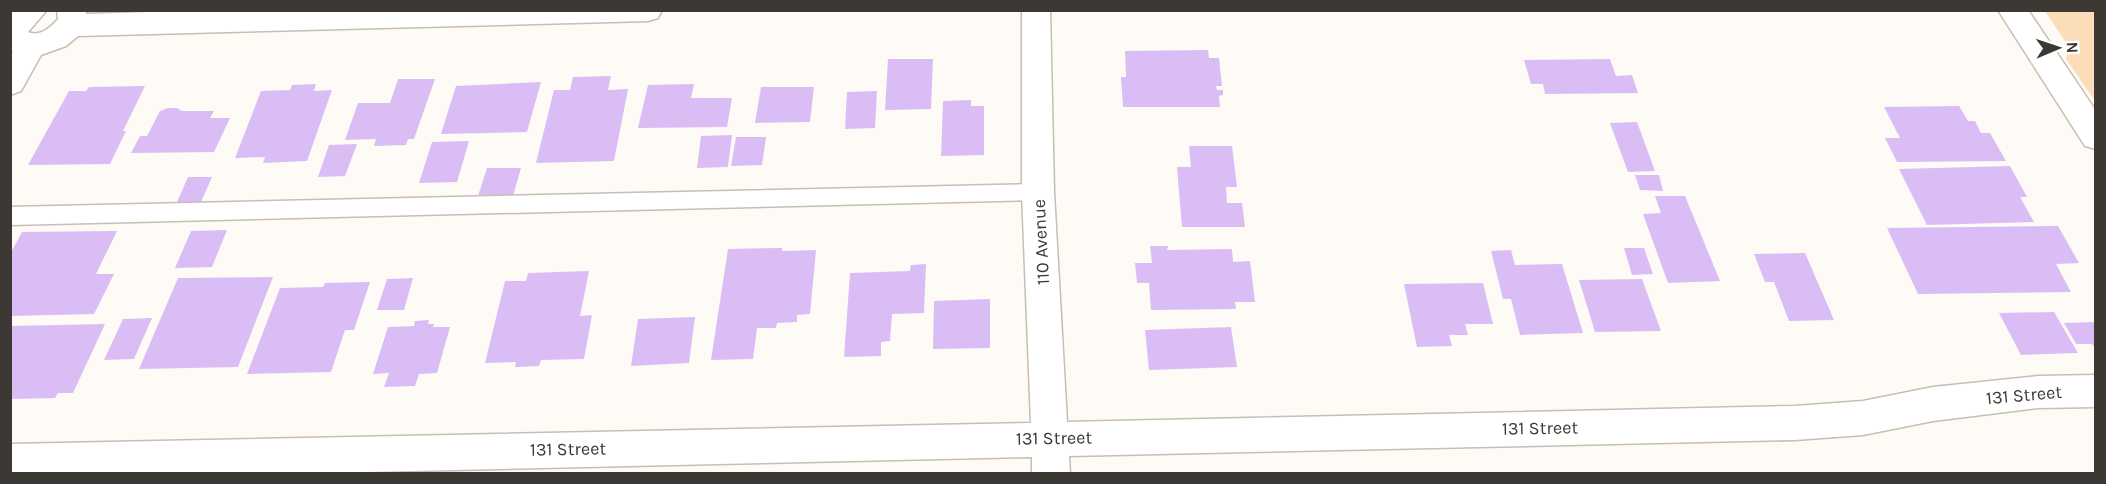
<svg xmlns="http://www.w3.org/2000/svg" width="2106" height="484" font-family="Karla,sans-serif">
	<style>
		.green { fill: #fbddba }
		.building { fill: #dabdf5 }
		.lines { fill: none; stroke-linecap: round; stroke-linejoin: round }
		.service-casing { stroke: #c8beb2; stroke-width: 3 }
		.minor-casing { stroke: #c8beb2; stroke-width: 3 }
		.tertiary-casing { stroke: #c8beb2; stroke-width: 3 }
		.service { fill: #fff; fill-rule: evenodd }
		.minor { fill: #fff; fill-rule: evenodd }
		.tertiary { fill: #fff; fill-rule: evenodd }
		.labels { text-anchor: middle; stroke-width: 4.5; stroke-linejoin: round; paint-order: stroke }
		.street-label { font-size: 18px; fill: #3c3834; stroke: #fff }
	</style>
	<rect width="100%" height="100%" fill="#fefaf5"/>
	<polygon class="green" points="2045,11 2095,11 2095,101 2066,59 2069,47"/>
	<g class="building">
		<polygon points="1208,50 1209,58 1219,58 1222,86 1216,86 1217,90 1223,90 1223,95 1219,96 1220,107 1123,107 1121,77 1126,77 1125,51"/>
		<polygon points="888,59 933,59 931,109 885,110"/>
		<polygon points="1610,59 1616,76 1632,75 1638,93 1545,94 1543,84 1531,84 1524,60"/>
		<polygon points="611,76 608,90 628,89 614,161 536,163 554,90 570,90 573,77"/>
		<polygon points="398,79 435,79 414,139 408,139 406,145 374,146 376,139 345,140 358,103 390,103"/>
		<polygon points="541,82 527,132 441,134 456,86"/>
		<polygon points="316,84 314,91 332,90 307,161 263,163 265,157 235,158 261,91 290,90 292,85"/>
		<polygon points="694,84 691,98 732,98 727,127 638,128 648,85"/>
		<polygon points="145,86 123,131 126,131 110,164 28,165 69,91 86,91 89,87"/>
		<polygon points="761,87 814,87 810,122 755,123"/>
		<polygon points="877,91 875,128 845,129 847,92"/>
		<polygon points="971,100 971,106 984,106 984,155 941,156 943,101"/>
		<polygon points="1959,106 1968,121 1975,121 1981,133 1990,133 2006,161 1897,162 1885,138 1900,138 1884,107"/>
		<polygon points="168,108 177,108 182,111 214,111 210,118 230,118 214,152 131,153 140,136 147,136 160,111"/>
		<polygon points="1637,122 1655,171 1628,172 1610,123"/>
		<polygon points="732,135 728,167 697,168 701,136"/>
		<polygon points="736,137 766,137 762,165 731,166"/>
		<polygon points="469,141 457,182 419,183 432,142"/>
		<polygon points="357,144 345,176 318,177 329,145"/>
		<polygon points="1189,146 1232,146 1237,187 1226,187 1227,203 1242,203 1245,227 1182,227 1177,167 1191,167"/>
		<polygon points="2010,166 2027,197 2020,197 2034,222 1927,225 1899,169"/>
		<polygon points="487,168 521,168 513,196 478,196"/>
		<polygon points="1635,175 1659,175 1663,191 1640,190"/>
		<polygon points="188,177 212,177 201,202 177,202"/>
		<polygon points="1655,196 1685,196 1720,281 1668,283 1643,214 1661,213"/>
		<polygon points="2058,226 2079,263 2056,264 2071,292 1918,294 1887,228"/>
		<polygon points="227,230 212,267 175,268 191,231"/>
		<polygon points="117,231 96,274 114,274 94,314 10,316 10,254 22,232"/>
		<polygon points="1150,246 1168,246 1167,250 1232,249 1233,262 1250,261 1255,302 1235,302 1236,309 1151,310 1149,283 1137,283 1135,263 1152,263"/>
		<polygon points="782,248 782,251 816,250 810,314 797,315 797,322 777,323 776,328 757,328 753,359 711,360 728,249"/>
		<polygon points="1624,248 1644,248 1653,274 1632,275"/>
		<polygon points="1511,250 1515,265 1562,264 1583,333 1520,335 1511,299 1503,299 1491,251"/>
		<polygon points="1805,253 1834,320 1789,321 1774,282 1765,282 1754,254"/>
		<polygon points="926,264 924,313 892,314 890,341 881,342 881,356 844,357 850,273 910,271 911,265"/>
		<polygon points="589,271 580,316 592,315 584,359 541,360 539,366 515,367 516,362 485,363 505,281 526,281 528,273"/>
		<polygon points="273,277 238,367 139,369 178,278"/>
		<polygon points="413,278 404,310 377,310 387,279"/>
		<polygon points="1642,279 1661,331 1595,332 1579,280"/>
		<polygon points="370,282 354,330 345,330 331,372 247,374 280,288 323,287 325,283"/>
		<polygon points="1483,283 1493,324 1465,324 1468,335 1449,335 1452,346 1417,347 1404,284"/>
		<polygon points="990,299 990,348 933,349 934,301"/>
		<polygon points="2054,312 2078,353 2021,355 1999,313"/>
		<polygon points="695,317 689,363 631,366 638,319"/>
		<polygon points="152,318 134,359 104,360 123,319"/>
		<polygon points="429,320 428,324 434,324 433,327 450,327 437,373 419,374 415,386 384,387 389,373 373,374 388,327 414,326 415,321"/>
		<polygon points="2096,322 2096,350 2092,344 2076,344 2064,323"/>
		<polygon points="105,324 73,393 58,393 55,398 10,399 10,326"/>
		<polygon points="1231,327 1237,367 1149,370 1145,330"/>
	</g>
	<g class="lines">
		<g class="service-casing">
			<polygon id="service" points="1038,184 1045,186 1048,192 1045,198 1038,200 10,225 10,207"/>
		</g>
		<g class="minor-casing">
			<g id="minor">
				<path d="M47,10L28,32C40,37 50,28 58,19L57,10H86V14L211,10H662L658,18L648,21L78,36L66,46L41,55L21,91L10,95V56L13,51L10,50V12Z"/>
				<polygon points="1022,10 1050,10 1054,192 1067,422 1795,406 1863,401 1933,387 2038,376 2096,375 2096,407 2038,408 1933,421 1863,435 1795,440 1069,456 1070,474 1032,474 1032,457 281,474 10,474 10,444 1031,423 1022,192"/>
			</g>
		</g>
		<g class="tertiary-casing">
			<polygon id="tertiary" points="1998,10 2028,10 2096,111 2096,149 2085,146"/>
		</g>
		<use href="#service" class="service"/>
		<use href="#minor" class="minor"/>
		<use href="#tertiary" class="tertiary"/>
	</g>
	<g class="labels">
		<g class="street-label">
			<text transform="translate(1041 242) rotate(-93)" y="6">110 Avenue</text>
			<text transform="translate(2024 395) rotate(-5)" y="6">131 Street</text>
			<text transform="translate(1540 428) rotate(-1)" y="6">131 Street</text>
			<text transform="translate(1054 438) rotate(-1)" y="6">131 Street</text>
			<text transform="translate(568 449) rotate(-1)" y="6">131 Street</text>
		</g>
	</g>
	<rect width="2106" height="484" fill="none" stroke="#3c3834" stroke-width="24"/>
	<g transform="translate(2058 48) rotate(88)" stroke="#ffffff" stroke-width="4.5" paint-order="stroke">
	<path d="M0-4.5L10 22L0 15L-10 22Z" fill="#3c3834"/>
	<text y="-9" font-size="16" font-weight="bold" text-anchor="middle" fill="#3c3834">N</text>
	</g>
</svg>
